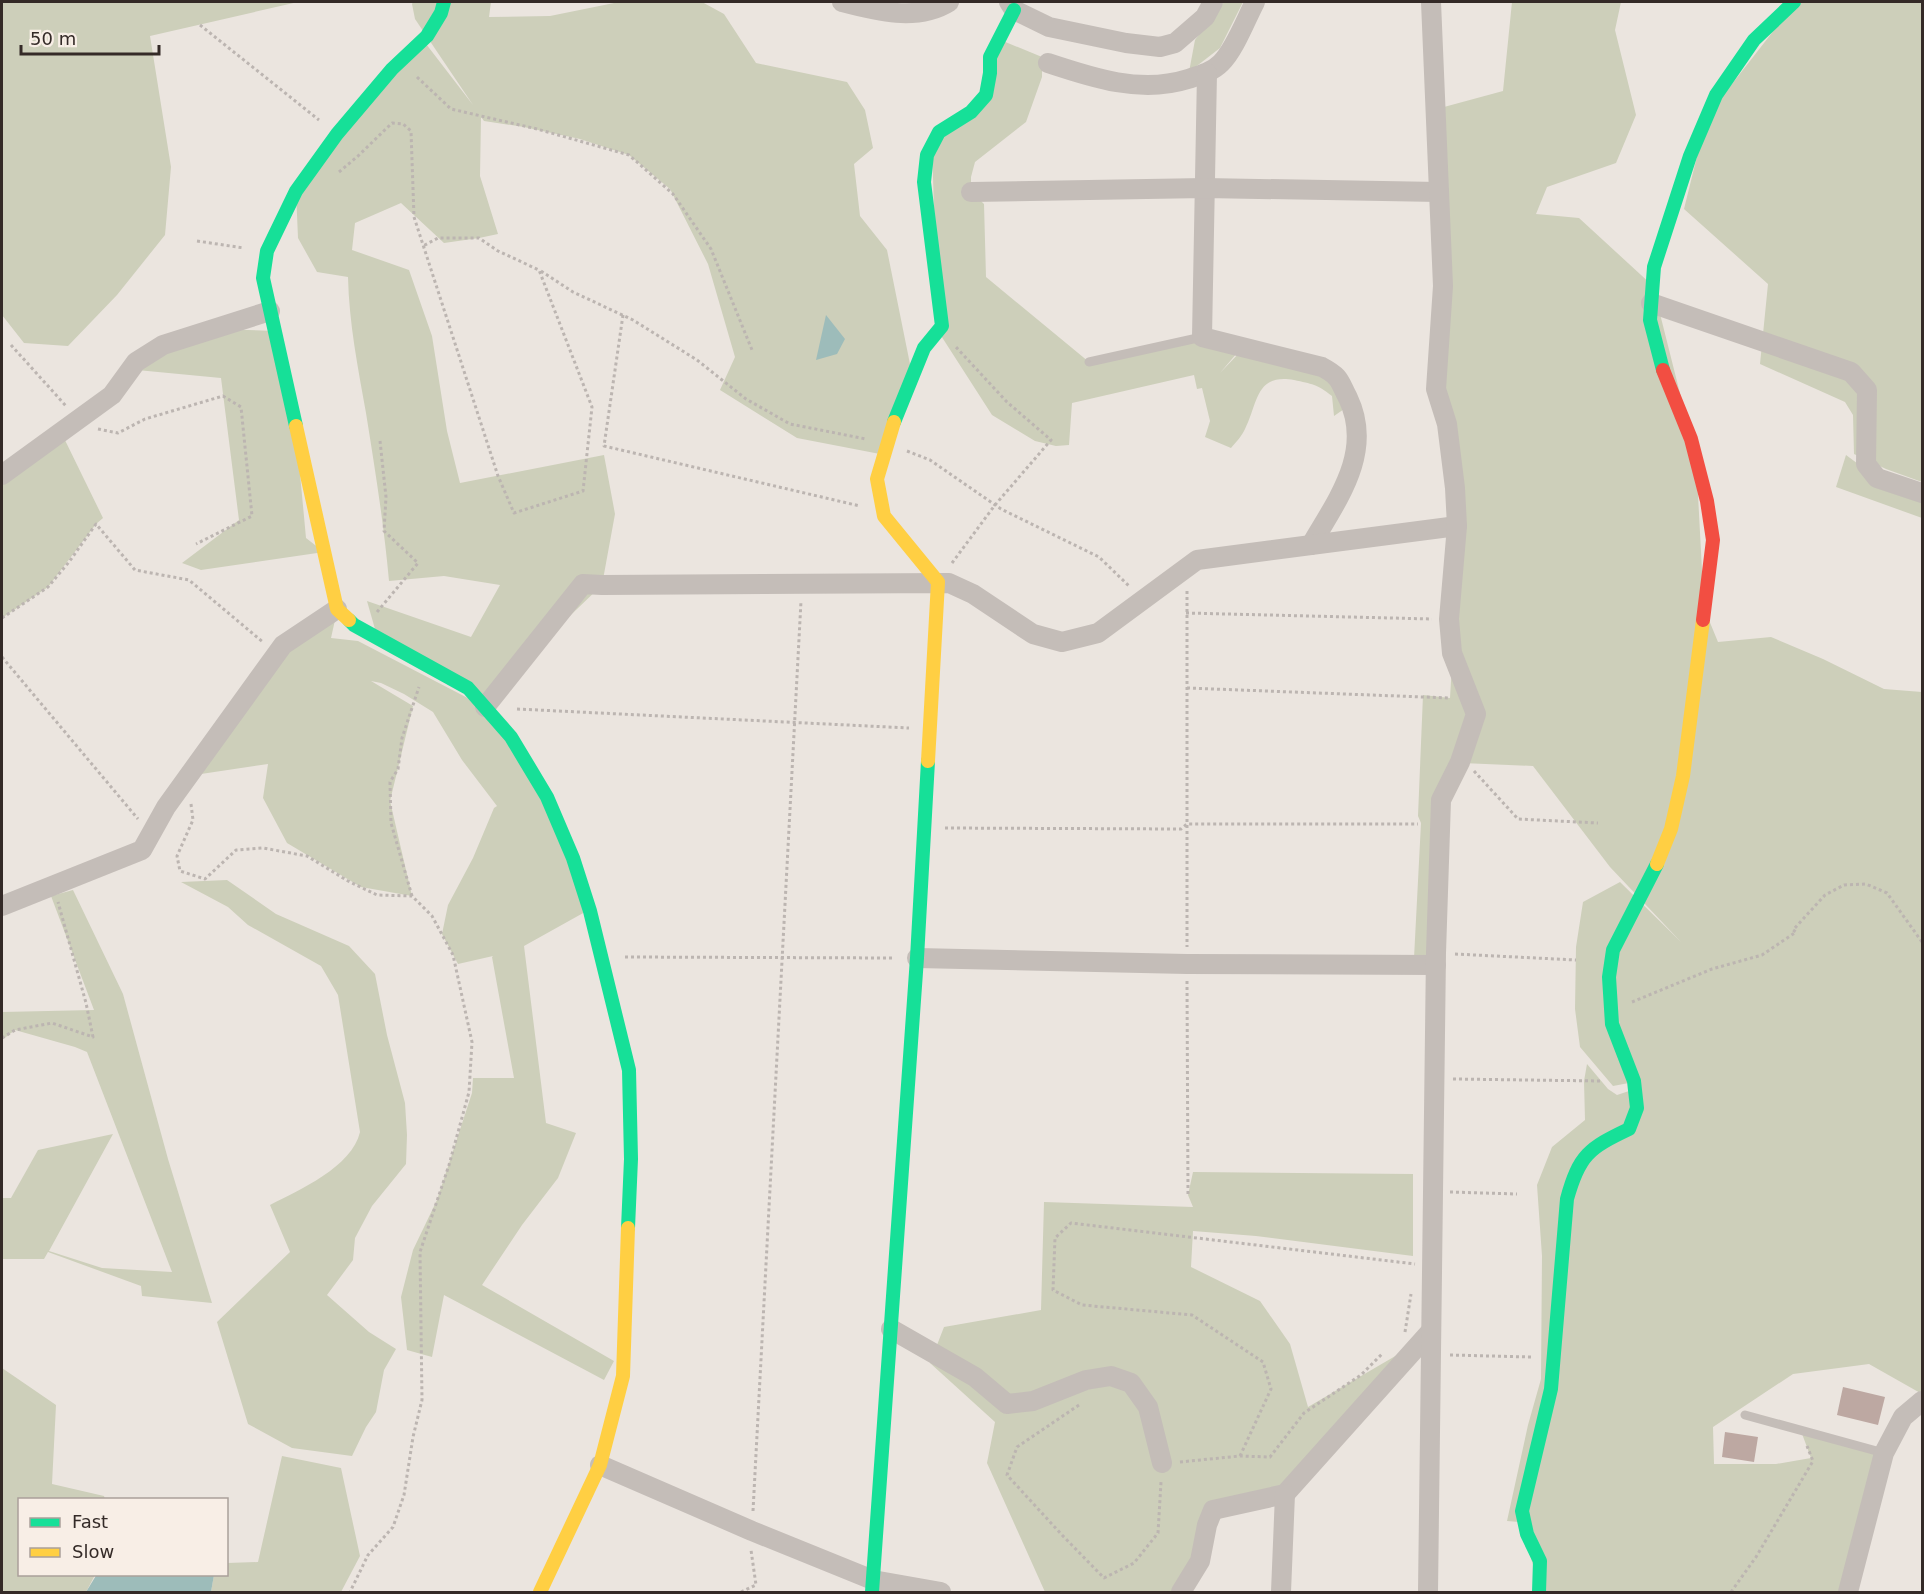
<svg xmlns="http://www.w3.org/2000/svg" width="1924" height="1594" font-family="'DejaVu Sans',sans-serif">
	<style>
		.green { fill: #cdcfba }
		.water { fill: #9dbcba }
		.building { fill: #bda8a2 }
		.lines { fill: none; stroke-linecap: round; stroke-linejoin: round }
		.path { stroke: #bcb5b1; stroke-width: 3; stroke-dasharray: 3 3; stroke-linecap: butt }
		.lane { stroke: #c4bdb8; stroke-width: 9 }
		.street { stroke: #c4bdb8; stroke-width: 20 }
		.fast { stroke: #16e098; stroke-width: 14 }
		.slow { stroke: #ffcf43; stroke-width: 14 }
		.jam { stroke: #f24e42; stroke-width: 14 }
	</style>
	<rect width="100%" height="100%" fill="#ebe5df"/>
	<g class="green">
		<polygon points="2,2 298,2 150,36 171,167 165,235 117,295 68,346 24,343 2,315"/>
		<path d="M413,2H491L489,17L550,16L619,2H702L724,14L756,63L847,82L865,110L873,148L854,164L860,216L887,250L911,369L880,454L797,438L720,390L735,357L708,264L670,189L629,155L580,139L524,127L484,121L481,117L480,176L498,234L479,238L444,243L401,203L355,223L352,250L409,270L432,336L447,431L460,483L604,455L615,514L602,585L480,702L375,629L367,601L471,637L500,585L444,576L389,581C384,525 375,469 366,413C358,368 349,323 348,277L317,272L298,238L296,191L423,40L473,105L415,19L412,4Z"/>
		<polygon points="1224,2 1243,2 1220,48 1189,72 1195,40"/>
		<polygon points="1512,2 1621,2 1615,30 1636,115 1616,163 1547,187 1536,214 1579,218 1653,286 1696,457 1704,608 1718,642 1771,637 1823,659 1884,689 1922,692 1922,1394 1869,1364 1793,1374 1713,1427 1714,1464 1776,1464 1811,1458 1801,1431 1876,1451 1844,1592 1542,1592 1519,1522 1507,1521 1528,1425 1541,1379 1542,1256 1537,1185 1552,1147 1585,1120 1584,1081 1587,1064 1608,1089 1617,1095 1635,1089 1634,1082 1613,1086 1580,1047 1575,1009 1576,947 1583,902 1620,882 1681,942 1610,867 1533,766 1462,763 1441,800 1436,962 1414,958 1421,823 1418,816 1423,695 1450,698 1452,665 1445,385 1444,107 1503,91"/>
		<polygon points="1796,2 1922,2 1922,482 1886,469 1854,454 1853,415 1845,402 1760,364 1768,284 1684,209 1707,116"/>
		<path d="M1003,41L1042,57V77L1026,122L975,162L971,177V191L984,204L986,277L1089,362L1192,336L1237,353L1220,373L1241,351L1330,371L1347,407L1334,416L1332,396C1317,384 1312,384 1294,380C1255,373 1258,404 1245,429C1242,436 1236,442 1231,448L1205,437L1210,421L1202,388L1197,389L1194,375L1072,403L1069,445L1056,446L1035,441L992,415L938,331L932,147L971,112Z"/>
		<polygon points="215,329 275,331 295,420 306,538 324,552 201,570 182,563 239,520 221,378 137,370 151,353"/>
		<polygon points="61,432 103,518 96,524 48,587 2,618 2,479"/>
		<polygon points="1846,455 1877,478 1922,492 1922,518 1836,487"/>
		<polygon points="335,620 331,638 358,641 485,707 543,790 585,912 524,946 546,1123 576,1133 558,1178 522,1225 482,1285 614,1361 604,1380 444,1295 432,1357 407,1350 401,1297 413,1250 437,1200 472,1093 473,1078 514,1078 492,957 493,956 458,964 442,934 448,905 473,858 494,808 497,806 462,760 433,712 404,694 381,683 371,681 413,706 390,801 412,896 361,887 287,843 263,798 268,764 201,774 283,645"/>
		<path d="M227,880L276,914L349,946L375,974L387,1035L405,1103L407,1135L406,1164L372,1206L355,1238L353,1260L327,1295L369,1332L396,1349L384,1370L376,1412L366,1427L352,1456L292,1448L248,1424L217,1322L290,1252L270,1205C299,1190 352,1167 360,1132L338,995L321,966L248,925L228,907L181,882Z"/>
		<polygon points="73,890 123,994 168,1159 212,1303 142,1296 141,1286 48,1252 44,1259 2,1259 2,1198 11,1198 38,1150 113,1134 49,1251 102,1268 172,1272 87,1052 75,1047 15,1030 2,1040 2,1012 94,1010 51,896"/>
		<polygon points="1193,1172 1413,1174 1413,1256 1256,1236 1193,1231 1191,1267 1260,1301 1290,1344 1308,1407 1421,1341 1285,1494 1219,1519 1174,1592 1045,1592 987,1463 995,1422 930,1363 944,1327 1041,1310 1044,1202 1193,1207 1188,1195"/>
		<polygon points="2,1368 56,1405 52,1484 104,1496 105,1499 20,1500 20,1574 95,1575 86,1592 2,1592"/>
		<polygon points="282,1456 341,1468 360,1556 341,1592 211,1592 214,1575 226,1574 227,1563 258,1562"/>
	</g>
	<g class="water">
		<polygon points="826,315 845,339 837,354 816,360"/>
		<polygon points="97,1574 214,1574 214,1575 211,1592 86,1592"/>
	</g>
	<g class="building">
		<polygon points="1843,1387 1885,1397 1878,1425 1837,1415"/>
		<polygon points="1725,1432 1758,1437 1754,1462 1722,1457"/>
	</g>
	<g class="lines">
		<g class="path">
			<polyline points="200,25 319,120"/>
			<polyline points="417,77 451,109 537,129 629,155 673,194 711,249 752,350"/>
			<polyline points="339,172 358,156 392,123 403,124 411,131 414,217 498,476 514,513 583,491 592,407 539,270 498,251 479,238 438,238 423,246"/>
			<polyline points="197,241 244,248"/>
			<polyline points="541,271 573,292 633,320 697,360 746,399 790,424 866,439"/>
			<polyline points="623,315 604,446 860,506"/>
			<polyline points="11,345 66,406"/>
			<polyline points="98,429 118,433 145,419 223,396 241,407 252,516 196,544"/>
			<polyline points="907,451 930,460 1001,509 1099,557 1130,587"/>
			<polyline points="952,563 995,505 1051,440 1007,402 955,346"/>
			<polyline points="1187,591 1187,947"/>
			<polyline points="377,612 418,563 384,531 386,497 380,441"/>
			<polyline points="1186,613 1432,619"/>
			<polyline points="2,618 48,587 69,562 96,524 135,570 189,580 264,643"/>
			<polyline points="2,657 138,819"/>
			<polyline points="1187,688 1450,698"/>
			<polyline points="517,709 909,728"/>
			<polyline points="1474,771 1518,819 1598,823"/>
			<polyline points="191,804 193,820 177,856 180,871 205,879 236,850 263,848 307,856 348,881 377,895 412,896 432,916 453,955 472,1042 469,1092 449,1165 420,1252 422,1400 413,1437 404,1495 393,1527 368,1555 350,1592"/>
			<polyline points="945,828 1181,829 1187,824 1418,824"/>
			<polyline points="412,896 391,823 390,782 398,769 402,738 419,687"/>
			<polyline points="1455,954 1576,960"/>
			<polyline points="625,957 894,958"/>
			<polyline points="1187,981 1188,1195"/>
			<polyline points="1632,1002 1712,969 1762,955 1796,932 1793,930 1825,895 1844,885 1866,884 1887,893 1922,942"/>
			<polyline points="2,1038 15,1030 52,1023 93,1037 86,1003 58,902"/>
			<polyline points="1453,1079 1601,1081"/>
			<polyline points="1450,1192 1517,1194"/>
			<polyline points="1405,1332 1411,1294"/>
			<polyline points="1450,1355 1531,1357"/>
			<polyline points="1079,1405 1017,1447 1007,1475 1062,1535 1104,1578 1134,1563 1158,1533 1161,1482"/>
			<polyline points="1240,1456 1271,1389 1263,1362 1192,1315 1082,1305 1053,1290 1055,1238 1071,1223 1415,1264"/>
			<polyline points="1180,1462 1240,1456 1270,1457 1304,1413 1361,1375 1383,1353"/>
			<polyline points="753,1511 801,601"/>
			<polyline points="741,1592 756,1585 751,1550"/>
			<polyline points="1731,1592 1756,1557 1813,1461 1807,1446"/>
		</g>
		<g class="lane">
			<polyline points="1089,362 1202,337"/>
			<polyline points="1745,1415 1884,1453"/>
		</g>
		<g class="street">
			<path d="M842,2C876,11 917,22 949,2"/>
			<polyline points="1009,2 1014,10 1049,27 1126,43 1160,47 1175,43 1205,17 1213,2"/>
			<path d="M1048,63C1093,78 1141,94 1188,79C1201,75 1212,72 1221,63C1235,49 1246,19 1255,2"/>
			<path d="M1207,73L1202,337L1322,367C1341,377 1339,381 1348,398C1374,452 1337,500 1311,545"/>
			<polyline points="971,192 1205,188 1439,192"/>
			<polyline points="1651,303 1851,372 1867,390 1866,464 1877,478 1922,493"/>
			<polyline points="2,475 112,395 136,362 163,345 270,311"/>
			<polyline points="485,707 583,584 602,585 949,583 973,594 1033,634 1062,642 1098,633 1197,560 1457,526"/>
			<polyline points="2,906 142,850 166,807 283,645 337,609"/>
			<polyline points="917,958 1187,964 1436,965"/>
			<polyline points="891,1329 975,1377 1007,1404 1033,1401 1086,1380 1111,1376 1131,1383 1148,1407 1162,1463"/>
			<polyline points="600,1465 752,1531 873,1580 941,1592"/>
			<polyline points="1181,1592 1200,1561 1207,1525 1213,1510 1285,1494 1431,1331"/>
			<polyline points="1281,1592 1285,1494"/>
			<polyline points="1428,1592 1436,953 1441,800 1460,762 1476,714 1452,653 1449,619 1457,526 1455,488 1447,424 1436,389 1443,286 1431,2"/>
			<polyline points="1848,1592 1884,1453 1903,1417 1922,1401"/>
		</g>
		<g class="fast">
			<polyline points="1663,370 1650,320 1654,267 1690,156 1716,95 1754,40 1794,2"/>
			<polyline points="894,422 924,348 942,326 924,182 927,155 939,132 971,112 986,95 990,73 990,57 1014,10"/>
			<polyline points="296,426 263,278 267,251 296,191 337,134 392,69 427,36 441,13 444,2"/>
			<polyline points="349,620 354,625 468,688 511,737 547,797 573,858 590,911 629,1070 631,1159 628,1228"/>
			<polyline points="872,1592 917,958 928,761"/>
			<path d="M1539,1592L1540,1561L1527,1534L1522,1511L1551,1389L1567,1199C1579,1155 1589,1148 1629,1129L1637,1108L1634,1081L1612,1024L1609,977L1613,950L1657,864"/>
		</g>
		<g class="slow">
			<polyline points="894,422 877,479 884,516 938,582 928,761"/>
			<polyline points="296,426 337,609 349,620"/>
			<polyline points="1657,864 1671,829 1683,776 1703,620"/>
			<polyline points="540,1592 600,1465 623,1376 628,1228"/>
		</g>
		<polyline class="jam" points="1663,370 1691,439 1707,501 1713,540 1703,620"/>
	</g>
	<rect width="1924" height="1594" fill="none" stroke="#342a27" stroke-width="6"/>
	<rect x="18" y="1498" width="210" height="78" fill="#f8eee6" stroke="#aaa09a" stroke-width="1.5"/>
	<rect x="30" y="1518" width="30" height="9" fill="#16e098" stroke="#aaa09a" stroke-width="1.5"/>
	<text x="72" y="1528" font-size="18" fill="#342a27">Fast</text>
	<rect x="30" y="1548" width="30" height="9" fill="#ffcf43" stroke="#aaa09a" stroke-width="1.5"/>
	<text x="72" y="1558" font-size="18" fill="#342a27">Slow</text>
	<path d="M21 45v9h138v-9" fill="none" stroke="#342a27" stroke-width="3"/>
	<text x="30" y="45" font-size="18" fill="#342a27" stroke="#f8eee6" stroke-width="4.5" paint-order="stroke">50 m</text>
</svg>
